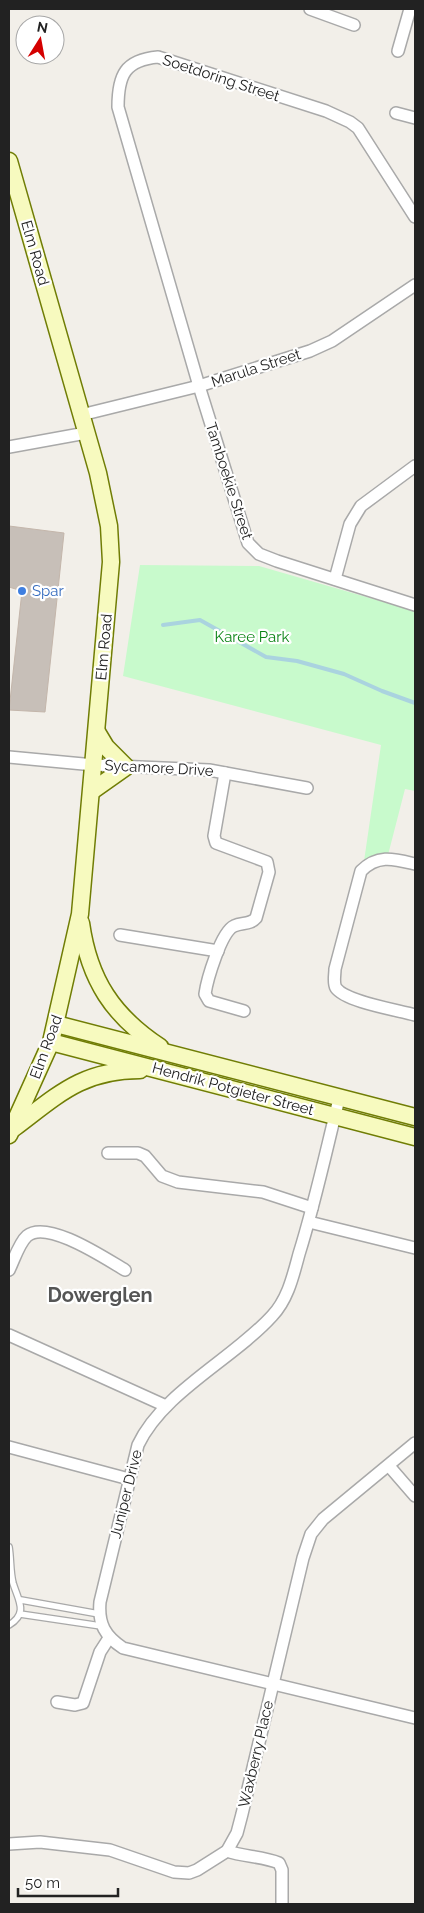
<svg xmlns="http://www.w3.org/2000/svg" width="424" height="1913" font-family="Raleway,sans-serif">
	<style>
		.park { fill: #c8facc }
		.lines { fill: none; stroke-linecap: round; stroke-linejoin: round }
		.stream { stroke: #aad3df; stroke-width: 4 }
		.building { fill: #c7bfb8; stroke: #c4b6ab }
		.lane-casing { stroke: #a9a9a9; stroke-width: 8 }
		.street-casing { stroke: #a9a9a9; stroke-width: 14 }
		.secondary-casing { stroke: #707d05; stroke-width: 19 }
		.lane { stroke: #fff; stroke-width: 5.5 }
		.street { stroke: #fff; stroke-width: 11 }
		.secondary { stroke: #f7fabf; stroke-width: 16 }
		.shop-dot { fill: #3f7fe0; stroke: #fff; stroke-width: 2 }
		.labels { text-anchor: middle; stroke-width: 4.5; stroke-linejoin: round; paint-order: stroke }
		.street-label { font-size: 15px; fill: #222; stroke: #fff }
		.shop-label { font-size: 15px; fill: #366cbe; stroke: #fff; text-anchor: start }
		.park-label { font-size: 15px; fill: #0c8416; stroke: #fff }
		.district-label { font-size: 20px; font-weight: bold; fill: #555; stroke: #fff }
	</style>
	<rect width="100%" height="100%" fill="#f2efe9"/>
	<polygon class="park" points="140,565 259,566 415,611 415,791 405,789 388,855 363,868 381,745 123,676"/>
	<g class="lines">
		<polyline class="stream" points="163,625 200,620 266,657 297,661 344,674 382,691 415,703"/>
	</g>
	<polygon class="building" points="9,526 64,533 45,712 9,710 22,591 9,587"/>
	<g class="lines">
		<g class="lane-casing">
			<g id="lane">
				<path d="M9,1547C11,1559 10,1571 13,1583C18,1600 29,1613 9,1625"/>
				<polyline points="21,1600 99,1614"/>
				<polyline points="20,1614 101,1626"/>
			</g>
		</g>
		<g class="street-casing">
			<g id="street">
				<polyline points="310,9 354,25"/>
				<polyline points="398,51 410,9"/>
				<polyline points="396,113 415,118"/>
				<path d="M415,217L358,128L350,122L326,111L158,57C125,60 118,75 118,107L199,386L248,543L259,554L277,561L415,605"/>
				<polyline points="81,415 199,386 310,351 332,341 415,285"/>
				<polyline points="9,447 86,433"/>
				<polyline points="335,579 350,524 361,506 415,466"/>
				<polyline points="9,757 94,765 209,770 307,788"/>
				<path d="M225,773L214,836L216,843L267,862L269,872L256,918C250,925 242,922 234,926C221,932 207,980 205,994L209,1001L244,1011"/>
				<path d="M415,864C394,859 378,854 361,871L335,969C335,975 333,983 336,988C346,1002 398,1010 415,1015"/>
				<polyline points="120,935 218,951"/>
				<path d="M339,1099C326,1151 315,1203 299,1254C293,1276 288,1299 272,1316C233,1359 163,1392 138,1445L100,1602C98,1624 105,1636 123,1648L415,1718"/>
				<polyline points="108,1153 138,1153 145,1156 162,1176 178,1182 263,1192 312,1208"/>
				<polyline points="309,1222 415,1248"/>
				<path d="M9,1270C14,1260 19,1243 27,1236C47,1219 106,1259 125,1270"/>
				<polyline points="9,1335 166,1406"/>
				<polyline points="9,1447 129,1479"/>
				<polyline points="389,1466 415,1496"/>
				<polyline points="57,1702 75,1705 83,1703 100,1652 109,1638"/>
				<polyline points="9,1844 40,1842 110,1850 174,1872 189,1873 197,1870 227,1851 237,1833 242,1814 303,1558 311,1534 323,1519 415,1443"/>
				<path d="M227,1851C244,1857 262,1856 279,1863L282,1870V1904"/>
			</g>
		</g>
		<g class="secondary-casing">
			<g id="secondary">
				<polyline points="9,161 98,473 109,526 111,562 80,914 51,1042 9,1135"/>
				<polyline points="92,791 126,767 106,747 97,732"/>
				<path d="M81,923C89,980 113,1016 160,1047"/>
				<polyline points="56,1024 415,1117"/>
				<polyline points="51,1042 415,1137"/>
				<path d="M14,1128C58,1095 82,1070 140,1070"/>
			</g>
		</g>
		<use href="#lane" class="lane"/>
		<use href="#street" class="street"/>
		<use href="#secondary" class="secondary"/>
	</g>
	<circle class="shop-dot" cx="22" cy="591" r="5"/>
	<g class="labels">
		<g class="street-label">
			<text transform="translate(221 78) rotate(18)" y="5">Soetdoring Street</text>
			<text transform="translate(35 253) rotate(74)" y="5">Elm Road</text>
			<text transform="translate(256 368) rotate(-18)" y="5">Marula Street</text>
			<text transform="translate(229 481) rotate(72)" y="5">Tamboekie Street</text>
			<text transform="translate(104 647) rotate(-85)" y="5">Elm Road</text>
			<text transform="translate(159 768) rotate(3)" y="5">Sycamore Drive</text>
			<text transform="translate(46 1047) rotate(-70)" y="5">Elm Road</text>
			<text transform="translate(233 1089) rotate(15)" y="5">Hendrik Potgieter Street</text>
			<text transform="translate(126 1494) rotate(-76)" y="5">Juniper Drive</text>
			<text transform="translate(256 1754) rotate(-77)" y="5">Waxberry Place</text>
		</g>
		<g class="shop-label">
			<text x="32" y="596">Spar</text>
		</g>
		<g class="park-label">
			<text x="252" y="642">Karee Park</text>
		</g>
		<g class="district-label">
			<text x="100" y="1302">Dowerglen</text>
		</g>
	</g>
	<rect width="424" height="1913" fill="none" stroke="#222222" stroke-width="20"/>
	<g transform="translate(40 40) rotate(11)"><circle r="24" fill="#ffffff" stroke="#a7a7a7"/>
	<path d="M0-4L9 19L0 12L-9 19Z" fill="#d40000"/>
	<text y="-8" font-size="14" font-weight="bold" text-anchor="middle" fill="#222222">N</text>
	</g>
	<path d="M18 1888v8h100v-8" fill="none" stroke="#222222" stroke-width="2.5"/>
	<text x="25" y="1888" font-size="15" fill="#222222" stroke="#ffffff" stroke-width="4" paint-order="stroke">50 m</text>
</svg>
